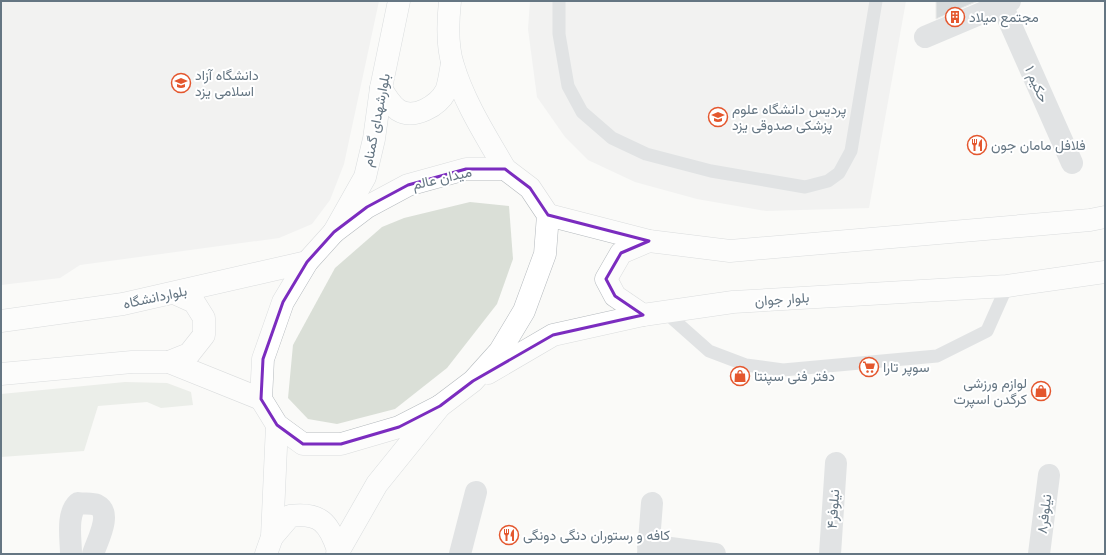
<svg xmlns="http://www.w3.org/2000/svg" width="1106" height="555" font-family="Mulish,Vazirmatn,sans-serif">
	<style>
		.built { fill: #e8e9e9 }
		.green { fill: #dadfd7 }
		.building { fill: #aab3b9; stroke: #dcdcda }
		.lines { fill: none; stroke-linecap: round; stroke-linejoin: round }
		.secondary-casing { stroke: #b3babf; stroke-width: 23 }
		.primary-casing { stroke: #b5babe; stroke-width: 23 }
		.lane { stroke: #c3c8cc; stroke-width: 13 }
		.street { stroke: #c3c8cc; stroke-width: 22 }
		.secondary { stroke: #fff; stroke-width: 22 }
		.primary { stroke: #fff; stroke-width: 22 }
		.marked { fill: none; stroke: #7b2cbf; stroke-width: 3; stroke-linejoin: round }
		.labels { text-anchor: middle; stroke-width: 4; stroke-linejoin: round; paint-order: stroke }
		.poi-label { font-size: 14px; fill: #657683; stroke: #fff; text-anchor: start }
		.street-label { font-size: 14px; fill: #657683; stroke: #fff }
	</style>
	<rect width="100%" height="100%" fill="#fafaf8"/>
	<g class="built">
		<polygon points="1,1 379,1 344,164 330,200 312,224 279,238 80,265 60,278 1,285"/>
		<polygon points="530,1 906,1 869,208 766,211 697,199 635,182 588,160 565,137 537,97 528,29"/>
	</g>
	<g class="green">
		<polygon points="470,202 509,206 513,259 497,304 447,368 395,409 337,424 308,419 288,398 293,345 335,268 382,227 404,218"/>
		<polygon points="125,382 167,383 191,392 193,405 161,408 147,402 98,406 84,451 1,457 1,394"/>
	</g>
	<polygon class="building" points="936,1 978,1 936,19"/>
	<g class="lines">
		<g class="secondary-casing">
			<g id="secondary">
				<path d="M450,1C448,20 447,47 453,65C464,102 486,136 505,169"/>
				<path d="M381,88C386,97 390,104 398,110C414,120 438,106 446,91C449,84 450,73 452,64"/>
				<polyline points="334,232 365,177 374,139 381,88 399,1"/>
				<path d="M272,537L290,516C320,512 329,523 338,550"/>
				<polyline points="266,554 272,537 277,425"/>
				<polyline points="337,554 377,484 440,406"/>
			</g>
		</g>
		<g class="primary-casing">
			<g id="primary">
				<polygon points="466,169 505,169 530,188 548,215 545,254 524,311 500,351 473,381 440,406 399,427 341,444 303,444 277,425 261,399 263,359 283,302 307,262 334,232 367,207 408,185"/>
				<polyline points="548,215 649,241 730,251 1090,220 1105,217"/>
				<polyline points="643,315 615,296 606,279 621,253 649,241"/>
				<polyline points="1,321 123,304 307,262"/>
				<polyline points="169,362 189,354 204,335 204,318 194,302 174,293"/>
				<polyline points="488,373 553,335 643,315 733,302 1007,286 1105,272"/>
				<polyline points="1,374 132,362 169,362 261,399"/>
			</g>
		</g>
		<g class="lane">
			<polyline points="559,1 559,34 568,86 582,112 612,138 646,154 711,171 805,187 828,181 839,173 851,151 876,1"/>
			<polyline points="665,312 709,351 746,365 783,370 937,356 987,331 1007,286"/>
		</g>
		<g class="street">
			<polyline points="1002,5 1072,163"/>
			<polyline points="925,37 1010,1"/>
			<polyline points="648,545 715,554"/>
			<path d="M71,554C71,539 66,514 78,503C84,504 92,503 97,505C113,513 97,541 93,554"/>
			<polyline points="460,554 476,492"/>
			<polyline points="648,554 652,503"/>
			<polyline points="830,554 836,463"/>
			<polyline points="1039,554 1049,475"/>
		</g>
		<use href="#secondary" class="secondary"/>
		<use href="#primary" class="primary"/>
	</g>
	<path d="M0 0H1106V555H0ZM466,169H505L530,188L548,215L649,241L621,253L606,279L615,296L643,315L553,335L473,381L440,406L399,427L341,444H303L277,425L261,399L263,359L283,302L307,262L334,232L367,207L408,185Z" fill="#fafaf8" fill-opacity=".55" fill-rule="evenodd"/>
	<path class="marked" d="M466,169H505L530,188L548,215L649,241L621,253L606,279L615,296L643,315L553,335L473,381L440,406L399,427L341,444H303L277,425L261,399L263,359L283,302L307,262L334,232L367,207L408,185Z"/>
	<defs>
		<g id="building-ring" transform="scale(1)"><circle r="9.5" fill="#fff" stroke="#e4572e" stroke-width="1.5"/><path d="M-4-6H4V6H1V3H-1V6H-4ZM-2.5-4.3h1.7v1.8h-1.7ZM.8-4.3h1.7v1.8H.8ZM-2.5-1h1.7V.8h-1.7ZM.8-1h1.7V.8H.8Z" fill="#e4572e"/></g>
		<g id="university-ring" transform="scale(1)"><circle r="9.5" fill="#fff" stroke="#e4572e" stroke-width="1.5"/><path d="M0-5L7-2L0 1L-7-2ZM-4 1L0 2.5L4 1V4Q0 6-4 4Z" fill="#e4572e"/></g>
		<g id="restaurant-ring" transform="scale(1)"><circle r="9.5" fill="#fff" stroke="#e4572e" stroke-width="1.5"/><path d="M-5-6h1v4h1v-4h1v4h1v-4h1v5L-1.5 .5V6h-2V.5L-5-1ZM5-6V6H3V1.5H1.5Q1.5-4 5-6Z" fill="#e4572e"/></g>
		<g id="supermarket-ring" transform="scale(1)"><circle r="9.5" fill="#fff" stroke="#e4572e" stroke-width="1.5"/><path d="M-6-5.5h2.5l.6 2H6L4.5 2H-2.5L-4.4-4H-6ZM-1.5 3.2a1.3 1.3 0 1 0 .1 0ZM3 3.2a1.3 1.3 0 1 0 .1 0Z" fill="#e4572e"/></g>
		<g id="shop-ring" transform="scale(1)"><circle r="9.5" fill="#fff" stroke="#e4572e" stroke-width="1.5"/><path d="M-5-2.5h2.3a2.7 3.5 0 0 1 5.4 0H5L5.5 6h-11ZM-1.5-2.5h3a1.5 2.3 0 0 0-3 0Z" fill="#e4572e"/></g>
	</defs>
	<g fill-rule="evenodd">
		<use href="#building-ring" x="955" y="17"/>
		<use href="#university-ring" x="181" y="83"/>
		<use href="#university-ring" x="718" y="117"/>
		<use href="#restaurant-ring" x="977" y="145"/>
		<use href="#supermarket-ring" x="869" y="367"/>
		<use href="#shop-ring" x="740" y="376"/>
		<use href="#shop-ring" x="1041" y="391"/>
		<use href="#restaurant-ring" x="509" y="535"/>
	</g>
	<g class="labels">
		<g class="poi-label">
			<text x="969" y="22">مجتمع میلاد</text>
			<text x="195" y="80">دانشگاه آزاد<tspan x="195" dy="16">اسلامی یزد</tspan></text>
			<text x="732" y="114">پردیس دانشگاه علوم<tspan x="732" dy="16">پزشکی صدوقی یزد</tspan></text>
			<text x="991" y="150">فلافل مامان جون</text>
			<text x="883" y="372">سوپر تارا</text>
			<text x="754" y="381">دفتر فنی سپنتا</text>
			<text x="1027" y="388" text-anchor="end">لوازم ورزشی<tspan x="1027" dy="16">کرگدن اسپرت</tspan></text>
			<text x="523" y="540">کافه و رستوران دنگی دونگی</text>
		</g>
		<g class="street-label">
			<text transform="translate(1037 84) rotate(66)" y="5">حکیم ۱</text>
			<text transform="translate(376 120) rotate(-79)" y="5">بلوارشهدای گمنام</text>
			<text transform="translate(442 178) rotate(-13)" y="5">میدان عالم</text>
			<text transform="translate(155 297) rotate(-12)" y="5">بلواردانشگاه</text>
			<text transform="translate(782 299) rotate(-4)" y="5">بلوار جوان</text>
			<text transform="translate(833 509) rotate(-86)" y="5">نیلوفر۴</text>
			<text transform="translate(1044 514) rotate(-83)" y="5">نیلوفر۸</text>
		</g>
	</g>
	<rect width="1106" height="555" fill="none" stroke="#657683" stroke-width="4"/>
</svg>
